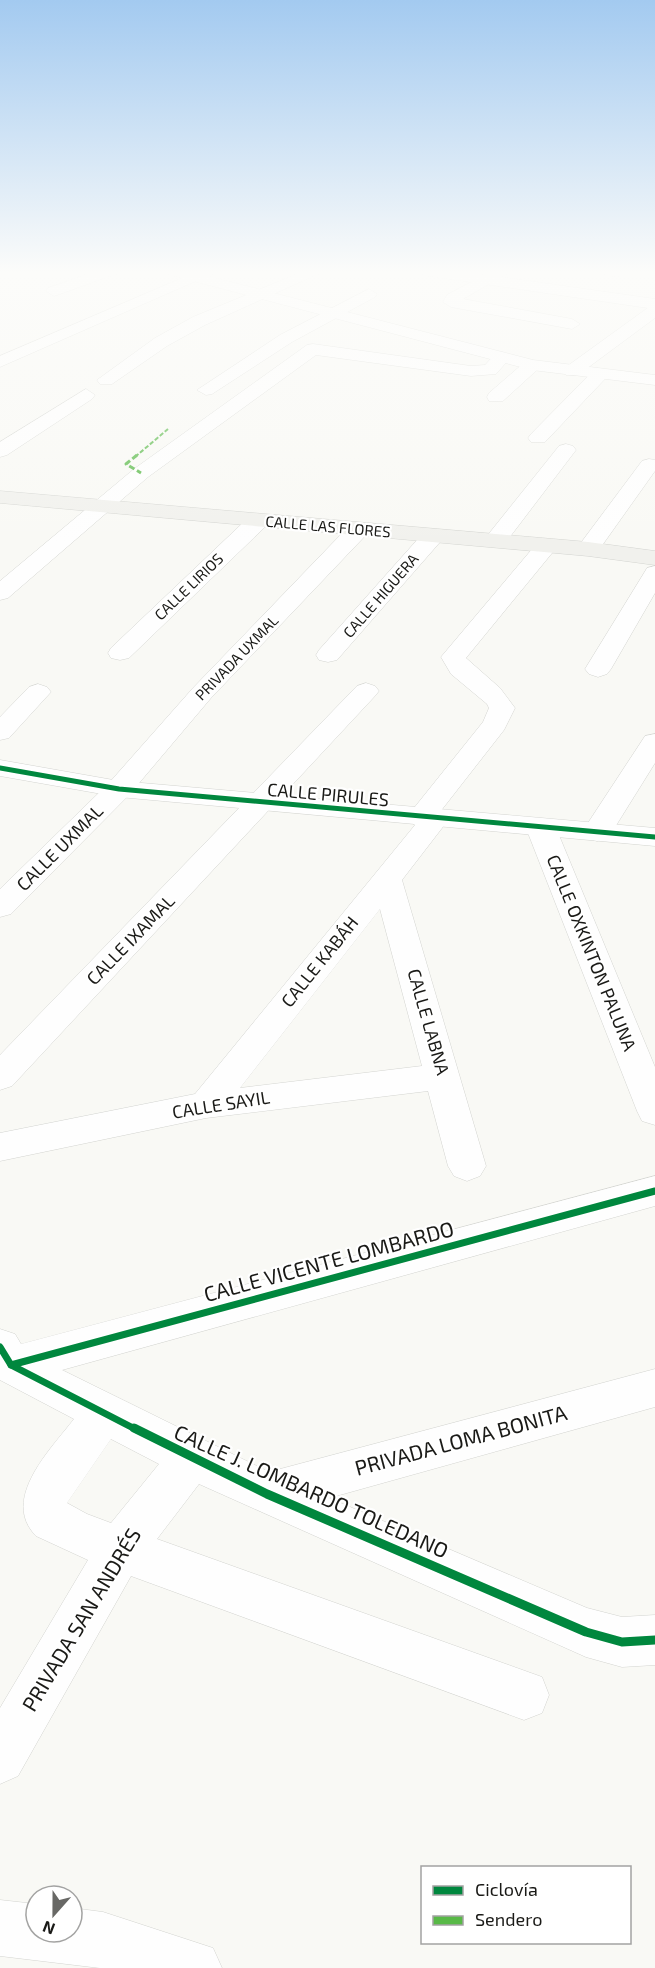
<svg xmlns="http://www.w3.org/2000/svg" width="655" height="1968" font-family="'Exo 2',sans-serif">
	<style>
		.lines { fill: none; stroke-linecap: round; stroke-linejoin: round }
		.minor-casing { stroke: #d3d4d0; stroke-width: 1 }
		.tertiary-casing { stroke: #d3d4d0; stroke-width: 1 }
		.secondary-casing { stroke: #d3d4d0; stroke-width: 1 }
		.minor { fill: #fefefe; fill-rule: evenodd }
		.tertiary { fill: #fefefe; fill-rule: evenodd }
		.secondary { fill: #f1f1ed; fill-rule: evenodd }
		.quiet-far1 { stroke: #58b947; stroke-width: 2; stroke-dasharray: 4.5 2; stroke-linecap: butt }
		.quiet { stroke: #58b947; stroke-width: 3; stroke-dasharray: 6 3; stroke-linecap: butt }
		.cycleway-far2-casing { stroke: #fff; stroke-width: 8 }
		.cycleway-far1-casing { stroke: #fff; stroke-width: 10 }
		.cycleway-casing { stroke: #fff; stroke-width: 13 }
		.cycleway-far2 { stroke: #00873e; stroke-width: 5 }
		.cycleway-far1 { stroke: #00873e; stroke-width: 7 }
		.cycleway { stroke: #00873e; stroke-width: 9 }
		.labels { text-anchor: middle; stroke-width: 4.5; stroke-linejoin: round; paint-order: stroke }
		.far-street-label { font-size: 15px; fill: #1a1a17; stroke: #fff }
		.street-label { font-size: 18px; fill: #1a1a17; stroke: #fff }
		.near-street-label { font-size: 21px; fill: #1a1a17; stroke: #fff }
	</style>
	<rect width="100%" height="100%" fill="#f9f9f5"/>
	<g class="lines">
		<g class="minor-casing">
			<g id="minor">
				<polygon points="100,270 121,270 118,273 60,294 54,296 46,291 48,288"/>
				<polygon points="201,270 221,270 0,367 0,356"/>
				<polygon points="307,270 317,270 320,273 205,325 167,346 112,384 100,384 97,380 155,338 193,317"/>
				<polygon points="494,270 513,270 463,299 572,319 580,324 572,329 451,307 443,302 447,295"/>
				<polygon points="596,270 623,270 625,272 617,277 599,273"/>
				<polygon points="369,289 377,294 375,297 292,342 212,394 206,395 197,390 280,335"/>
				<polygon points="655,305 655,318 578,375 566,375 563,371 566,367 649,307"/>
				<polygon points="313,344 471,366 485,365 496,353 502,352 511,357 496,374 471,376 316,355 148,477 8,598 0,600 0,581 134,469 307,345"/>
				<polygon points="532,360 541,365 538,369 503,401 489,401 487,397 489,393 526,361"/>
				<polygon points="599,370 608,375 605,379 545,442 531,442 528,438 531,434 593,371"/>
				<polygon points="86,389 95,395 92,399 7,455 0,457 0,442"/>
				<polygon points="566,444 573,446 576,450 503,546 487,546 484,541 487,536 559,446"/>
				<polygon points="649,459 655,460 655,471 596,554 580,554 577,549 580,544 642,461"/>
				<polygon points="257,516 265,517 268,522 265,527 129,658 120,660 111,658 108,653 111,648 249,517"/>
				<polygon points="358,523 366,525 369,530 366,535 211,698 129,795 11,914 0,917 0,889 109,783 193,688 350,525"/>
				<polygon points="433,529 441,531 444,536 441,541 337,660 328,662 319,660 316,655 319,650 425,531"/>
				<path d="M546,540L554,542L557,547L466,658L500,688L515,708L504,730L440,812L445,813L449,819L402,880L486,1166L480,1176L467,1181L454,1176L448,1166L428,1091L206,1118L0,1161V1133L195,1094L415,825L406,818L483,722L489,708L487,704L451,674L441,657L538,542ZM380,909L422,1066L240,1088Z"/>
				<polygon points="655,566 655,593 611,669 607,674 598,677 589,674 585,669 644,573 647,568"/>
				<polygon points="366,683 375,686 379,691 375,696 12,1086 0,1090 0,1055 357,686"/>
				<polygon points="38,684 47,687 51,692 9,738 0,740 0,717 29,687"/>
				<polygon points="655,734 655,763 612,832 607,838 597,841 587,838 582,832 645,736"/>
				<polygon points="541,819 551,822 556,828 655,1067 655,1125 642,1121 637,1111 526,828 531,822"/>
				<path d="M655,1176V1206L62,1370L269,1472L655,1369V1407L329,1498L587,1608L622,1617L655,1615V1665L622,1667L586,1657L199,1484L157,1539L542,1677L549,1695L542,1713L524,1720L131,1576L18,1776L0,1784V1708L88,1560L36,1536C0,1499 51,1449 74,1419L0,1380V1329L15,1334L21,1344ZM111,1439L159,1464L111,1523L87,1514L67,1503Z"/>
				<polygon points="0,1900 36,1904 36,1932 72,1932 72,1908 103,1912 213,1948 222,1968 100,1968 0,1956"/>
			</g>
		</g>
		<g class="tertiary-casing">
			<g id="tertiary">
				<polygon points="160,270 184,270 533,360 655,375 655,385 532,370 163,273"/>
				<polygon points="415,270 452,270 655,299 655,309 423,275"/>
				<polygon points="0,760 119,781 655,828 655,846 119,797 0,776"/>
			</g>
		</g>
		<g class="secondary-casing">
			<polygon id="secondary" points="0,491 588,542 655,551 655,565 588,556 0,503"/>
		</g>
		<use href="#minor" class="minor"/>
		<use href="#tertiary" class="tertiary"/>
		<use href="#secondary" class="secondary"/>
		<polyline class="quiet-far1" points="135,457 168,429"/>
		<polyline class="quiet" points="137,455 126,464 141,473"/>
		<g class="cycleway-far2-casing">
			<polyline id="cycleway-far2" points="0,768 119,789 655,837"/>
		</g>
		<g class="cycleway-far1-casing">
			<g id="cycleway-far1">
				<polyline points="0,1347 11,1365 137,1430"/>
				<polyline points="11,1365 655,1191"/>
			</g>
		</g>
		<g class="cycleway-casing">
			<polyline id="cycleway" points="134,1428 267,1494 586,1632 622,1642 655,1640"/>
		</g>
		<use href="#cycleway-far2" class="cycleway-far2"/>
		<use href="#cycleway-far1" class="cycleway-far1"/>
		<use href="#cycleway" class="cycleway"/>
	</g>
	<linearGradient id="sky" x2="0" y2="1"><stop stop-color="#a3caf0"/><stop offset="0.5" stop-color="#fcfcfa"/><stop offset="1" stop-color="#fcfcfa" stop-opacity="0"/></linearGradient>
	<rect width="655" height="545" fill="url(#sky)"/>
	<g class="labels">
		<g class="far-street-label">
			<text transform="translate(328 527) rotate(5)" y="5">CALLE LAS FLORES</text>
			<text transform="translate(189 587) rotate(-44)" y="5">CALLE LIRIOS</text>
			<text transform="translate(381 596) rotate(-49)" y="5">CALLE HIGUERA</text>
			<text transform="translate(237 658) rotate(-46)" y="5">PRIVADA UXMAL</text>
		</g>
		<g class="street-label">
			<text transform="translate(328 795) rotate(5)" y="6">CALLE PIRULES</text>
			<text transform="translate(60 848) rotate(-45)" y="6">CALLE UXMAL</text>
			<text transform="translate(131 940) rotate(-46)" y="6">CALLE IXAMAL</text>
			<text transform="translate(591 953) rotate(68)" y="6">CALLE OXKINTON PALUNA</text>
			<text transform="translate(320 962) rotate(-51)" y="6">CALLE KABÁH</text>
			<text transform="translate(428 1022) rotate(74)" y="6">CALLE LABNA</text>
			<text transform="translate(221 1105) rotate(-9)" y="6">CALLE SAYIL</text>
		</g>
		<g class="near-street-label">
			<text transform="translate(329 1262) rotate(-15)" y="7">CALLE VICENTE LOMBARDO</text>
			<text transform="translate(461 1441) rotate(-15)" y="7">PRIVADA LOMA BONITA</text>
			<text transform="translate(311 1492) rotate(24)" y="7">CALLE J. LOMBARDO TOLEDANO</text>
			<text transform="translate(82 1620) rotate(-59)" y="7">PRIVADA SAN ANDRÉS</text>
		</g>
	</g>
	<rect x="421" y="1866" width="210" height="78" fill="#ffffff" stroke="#a3a3a2" stroke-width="1.5"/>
	<rect x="433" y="1886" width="30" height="9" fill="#00873e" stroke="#a3a3a2" stroke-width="1.5"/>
	<text x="475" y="1896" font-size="18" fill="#1a1a17">Ciclovía</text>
	<rect x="433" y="1916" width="30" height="9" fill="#58b947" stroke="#a3a3a2" stroke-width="1.5"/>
	<text x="475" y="1926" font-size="18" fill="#1a1a17">Sendero</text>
	<g transform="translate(54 1914) rotate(201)"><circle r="28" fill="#ffffff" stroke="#a3a3a2" stroke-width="1.5"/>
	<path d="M0-4.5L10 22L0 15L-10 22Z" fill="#686865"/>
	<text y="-9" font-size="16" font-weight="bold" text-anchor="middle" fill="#1a1a17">N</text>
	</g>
</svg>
